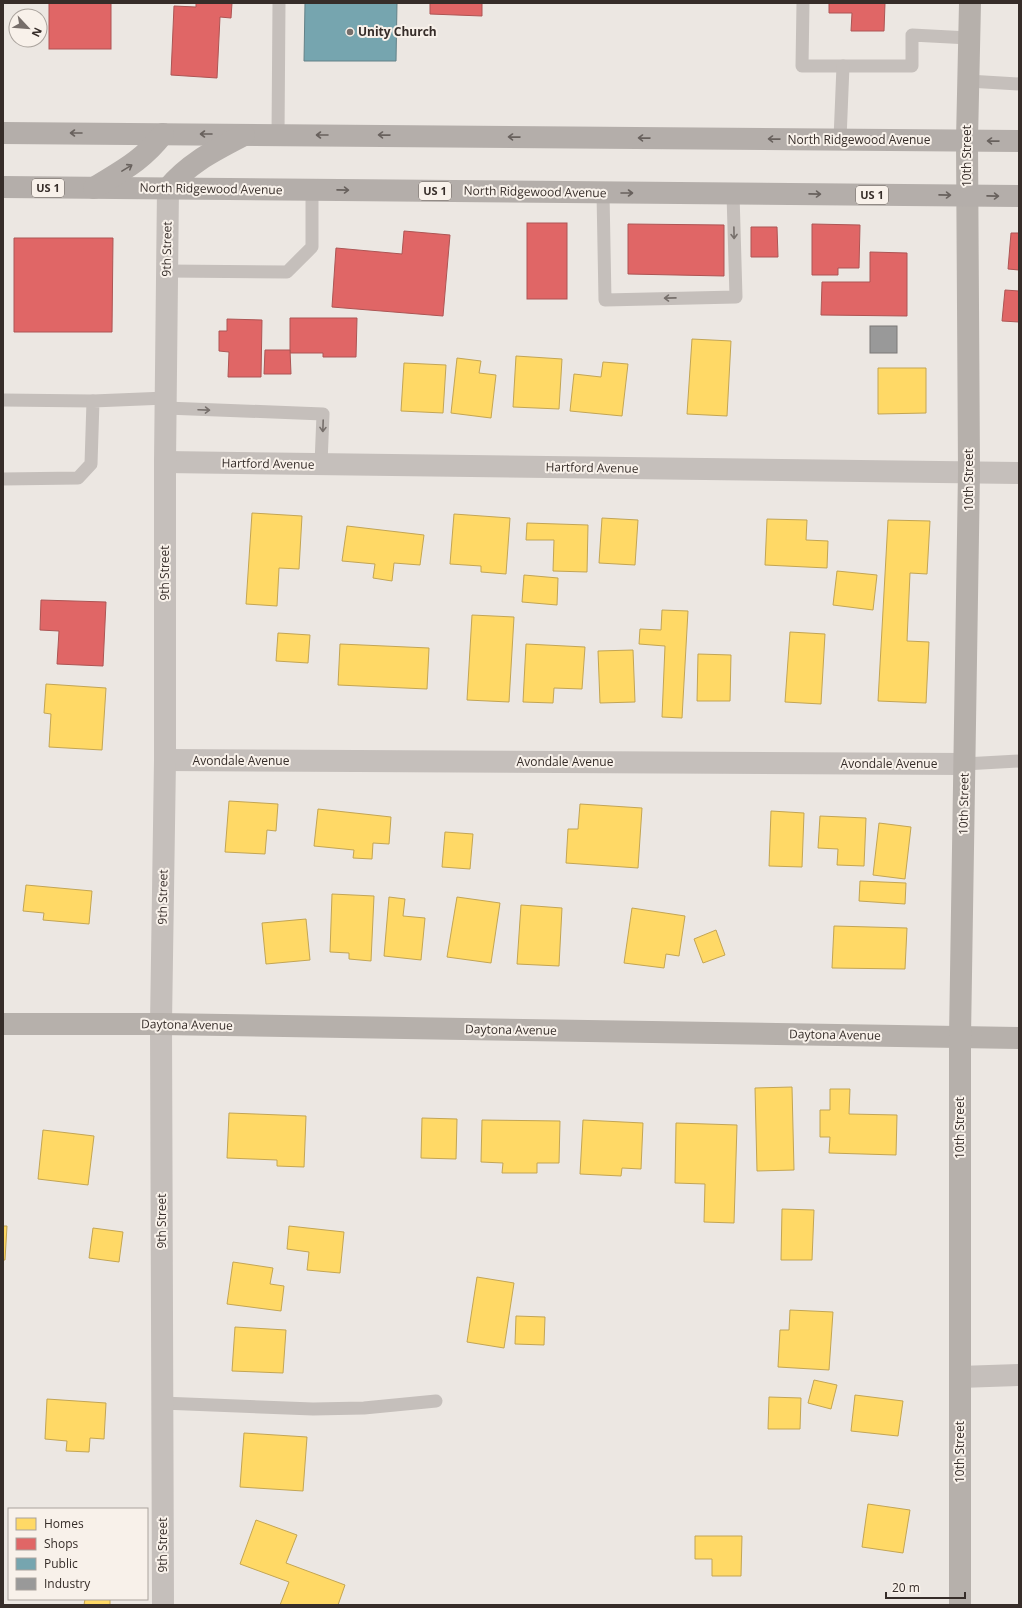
<svg xmlns="http://www.w3.org/2000/svg" width="1022" height="1608" font-family="'Open Sans',sans-serif">
	<style>
		.homes { fill: #ffd966; stroke: #c3a554 }
		.shops { fill: #e06666; stroke: #ad5554 }
		.public { fill: #76a5af; stroke: #638187 }
		.industry { fill: #999; stroke: #7b7977 }
		.lines { fill: none; stroke-linecap: round; stroke-linejoin: round }
		.lane { stroke: #c5bfbb; stroke-width: 13 }
		.street { stroke: #c5bfbb; stroke-width: 22 }
		.secondary { stroke: #b6b0ab; stroke-width: 22 }
		.primary { stroke: #b4aeaa; stroke-width: 22 }
		.oneway { stroke: #68615d }
		.oneway2 { stroke: #766f6b }
		.poi-dot { fill: #766e6a; stroke: #f8f1ea; stroke-width: 1.5 }
		.labels { text-anchor: middle; stroke-width: 4; stroke-linejoin: round; paint-order: stroke }
		.shield { fill: #f8f1ea; stroke: #706863; stroke-width: 1 }
		.shield-label { font-size: 11px; font-weight: bold; fill: #362d29 }
		.poi-label { font-size: 12px; font-weight: bold; fill: #362d29; stroke: #f8f1ea; text-anchor: start }
		.street-label { font-size: 12px; fill: #362d29; stroke: #f8f1ea }
	</style>
	<rect width="100%" height="100%" fill="#ece7e2"/>
	<g class="homes">
		<polygon points="692,339 731,341 727,416 687,414"/>
		<polygon points="516,356 562,359 559,409 513,407"/>
		<polygon points="457,358 481,361 479,373 496,375 491,418 451,413"/>
		<polygon points="603,362 628,364 622,416 570,411 574,374 601,377"/>
		<polygon points="404,363 446,365 443,413 401,411"/>
		<polygon points="878,368 926,368 926,413 878,414"/>
		<polygon points="252,513 302,516 299,569 279,568 277,606 246,604"/>
		<polygon points="454,514 510,518 506,574 481,572 481,566 450,564"/>
		<polygon points="602,518 638,520 635,565 599,563"/>
		<polygon points="767,519 807,520 806,540 828,541 827,568 765,565"/>
		<polygon points="888,520 930,521 927,574 910,573 907,641 929,642 926,703 878,701"/>
		<polygon points="527,523 588,525 587,572 553,571 554,540 526,540"/>
		<polygon points="347,526 424,535 420,565 394,563 392,581 373,578 375,564 342,561"/>
		<polygon points="837,571 877,575 873,610 833,605"/>
		<polygon points="524,575 558,578 557,605 522,602"/>
		<polygon points="662,610 688,611 682,718 662,717 665,646 639,644 640,629 661,630"/>
		<polygon points="472,615 514,617 509,702 467,700"/>
		<polygon points="790,632 825,634 821,704 785,702"/>
		<polygon points="278,633 310,635 308,663 276,661"/>
		<polygon points="340,644 429,648 427,689 338,685"/>
		<polygon points="526,644 585,647 582,689 554,688 553,703 523,702"/>
		<polygon points="633,650 635,702 600,703 598,651"/>
		<polygon points="698,654 731,655 730,701 697,701"/>
		<polygon points="46,684 106,688 102,750 49,747 51,714 44,713"/>
		<polygon points="229,801 278,804 276,831 267,830 265,854 225,852"/>
		<polygon points="580,804 642,808 638,868 566,863 568,829 578,829"/>
		<polygon points="318,809 391,817 389,844 373,843 372,859 353,858 354,850 314,846"/>
		<polygon points="771,811 804,813 802,867 769,866"/>
		<polygon points="820,816 866,818 864,866 837,865 838,849 818,848"/>
		<polygon points="879,823 911,827 905,879 873,875"/>
		<polygon points="445,832 473,834 470,869 442,867"/>
		<polygon points="860,881 906,883 905,904 859,901"/>
		<polygon points="26,885 92,891 89,924 43,920 44,913 23,911"/>
		<polygon points="332,894 374,896 371,961 349,959 349,953 330,952"/>
		<polygon points="389,897 405,899 403,916 425,918 421,960 384,956"/>
		<polygon points="457,897 500,903 491,963 447,957"/>
		<polygon points="521,905 562,908 559,966 517,964"/>
		<polygon points="632,908 685,916 679,956 666,954 664,968 624,963"/>
		<polygon points="306,919 310,960 266,964 262,923"/>
		<polygon points="834,926 907,928 905,969 832,968"/>
		<polygon points="716,930 725,955 703,963 694,939"/>
		<polygon points="792,1087 794,1170 757,1171 755,1088"/>
		<polygon points="830,1089 850,1089 849,1114 897,1115 896,1155 829,1153 830,1137 820,1137 820,1110 830,1110"/>
		<polygon points="229,1113 306,1116 304,1167 277,1166 277,1160 227,1158"/>
		<polygon points="422,1118 457,1119 456,1159 421,1158"/>
		<polygon points="482,1120 560,1121 559,1163 537,1163 537,1173 502,1173 503,1163 481,1162"/>
		<polygon points="583,1120 643,1123 641,1169 622,1168 621,1176 580,1174"/>
		<polygon points="676,1123 737,1125 734,1223 704,1222 705,1184 675,1183"/>
		<polygon points="43,1130 94,1136 88,1185 38,1179"/>
		<polygon points="782,1209 814,1210 812,1260 781,1260"/>
		<polygon points="3,1226 7,1226 5,1260 3,1260"/>
		<polygon points="289,1226 344,1232 340,1273 307,1270 309,1252 287,1249"/>
		<polygon points="93,1228 123,1232 119,1262 89,1258"/>
		<polygon points="233,1262 273,1268 270,1284 284,1286 281,1311 227,1304"/>
		<polygon points="477,1277 514,1283 504,1348 467,1342"/>
		<polygon points="790,1310 833,1312 829,1370 778,1367 780,1330 789,1330"/>
		<polygon points="516,1316 545,1317 544,1345 515,1344"/>
		<polygon points="235,1327 286,1330 283,1373 232,1371"/>
		<polygon points="814,1380 837,1385 831,1409 808,1403"/>
		<polygon points="855,1395 903,1401 898,1436 851,1431"/>
		<polygon points="769,1397 801,1398 800,1429 768,1429"/>
		<polygon points="47,1399 106,1403 104,1439 90,1438 89,1452 66,1451 67,1441 45,1439"/>
		<polygon points="244,1433 307,1437 303,1491 240,1487"/>
		<polygon points="868,1504 910,1510 903,1553 862,1547"/>
		<polygon points="256,1520 297,1535 286,1563 345,1585 338,1605 280,1605 289,1582 240,1564"/>
		<polygon points="695,1536 742,1536 741,1576 712,1576 712,1559 695,1559"/>
		<polygon points="85,1599 110,1599 110,1605 84,1605"/>
	</g>
	<g class="shops">
		<rect x="49" y="3" width="62" height="46"/>
		<polygon points="196,3 232,3 231,18 220,17 217,78 171,75 174,6 196,7"/>
		<polygon points="430,3 482,3 482,16 430,14"/>
		<polygon points="829,3 885,3 884,31 851,31 852,13 829,13"/>
		<rect x="527" y="223" width="40" height="76"/>
		<polygon points="628,224 724,225 724,276 628,274"/>
		<polygon points="812,224 860,225 859,268 838,268 838,275 812,275"/>
		<polygon points="751,227 777,227 778,257 751,257"/>
		<polygon points="404,231 450,235 443,316 332,307 336,248 402,254"/>
		<polygon points="1011,233 1019,233 1019,270 1008,269"/>
		<polygon points="14,238 113,238 112,332 14,332"/>
		<polygon points="870,252 907,253 907,316 821,315 822,282 870,282"/>
		<polygon points="1005,290 1019,291 1019,322 1002,321"/>
		<polygon points="290,318 357,318 356,357 323,357 323,353 290,353"/>
		<polygon points="227,319 262,320 261,377 228,377 229,352 219,351 219,331 227,331"/>
		<polygon points="265,350 290,350 291,374 264,374"/>
		<polygon points="41,600 106,602 103,666 57,664 59,631 40,630"/>
	</g>
	<polygon class="public" points="305,3 397,3 396,61 304,61"/>
	<rect class="industry" x="870" y="326" width="27" height="27"/>
	<g class="lines">
		<g class="lane">
			<polyline points="803,3 802,66 912,66 912,35 969,38"/>
			<polyline points="968,81 1019,84"/>
			<polyline points="278,135 279,3"/>
			<polyline points="840,139 843,66"/>
			<polyline points="603,193 605,300 736,297 733,194"/>
			<polyline points="167,271 287,272 312,247 312,190"/>
			<polyline points="3,400 93,401"/>
			<polyline points="166,408 323,414 321,464"/>
			<polyline points="3,479 78,478 91,464 93,401 166,398"/>
			<polyline points="964,764 1019,761"/>
			<polyline points="162,1403 313,1409 364,1408 436,1401"/>
		</g>
		<g class="street">
			<polyline points="165,462 1019,473"/>
			<polyline points="165,760 964,764"/>
			<polyline points="960,1377 1019,1375"/>
			<polyline points="163,1605 161,1024 165,760 165,462 168,188"/>
		</g>
		<g class="secondary">
			<polyline points="3,1024 161,1024 1019,1038"/>
			<polyline points="960,1605 960,1037 969,472 967,140 970,3"/>
		</g>
		<g class="primary">
			<polyline points="3,133 1019,141"/>
			<polyline points="3,187 1019,196"/>
			<path d="M94,188C123,170 142,161 163,134"/>
			<path d="M168,188C190,162 214,151 244,135"/>
		</g>
	</g>
	<defs><path id="oneway-shaft" d="M-6 0H5M1.5-3L5.5 0L1.5 3" fill="none" stroke-width="1.6" stroke-linecap="round" stroke-linejoin="round"/></defs>
	<g class="oneway">
		<use href="#oneway-shaft" transform="translate(76 133) rotate(-180)"/>
		<use href="#oneway-shaft" transform="translate(206 134) rotate(-180)"/>
		<use href="#oneway-shaft" transform="translate(322 135) rotate(-180)"/>
		<use href="#oneway-shaft" transform="translate(384 135) rotate(-179)"/>
		<use href="#oneway-shaft" transform="translate(514 137) rotate(-179)"/>
		<use href="#oneway-shaft" transform="translate(644 138) rotate(-179)"/>
		<use href="#oneway-shaft" transform="translate(774 139) rotate(-179)"/>
		<use href="#oneway-shaft" transform="translate(993 141) rotate(-179)"/>
		<use href="#oneway-shaft" transform="translate(127 168) rotate(-31)"/>
		<use href="#oneway-shaft" transform="translate(343 190) rotate(1)"/>
		<use href="#oneway-shaft" transform="translate(627 193)"/>
		<use href="#oneway-shaft" transform="translate(815 194) rotate(1)"/>
		<use href="#oneway-shaft" transform="translate(945 195) rotate(1)"/>
		<use href="#oneway-shaft" transform="translate(993 196) rotate(1)"/>
	</g>
	<g class="oneway2">
		<use href="#oneway-shaft" transform="translate(734 233) rotate(89)"/>
		<use href="#oneway-shaft" transform="translate(670 298) rotate(179)"/>
		<use href="#oneway-shaft" transform="translate(204 410) rotate(2)"/>
		<use href="#oneway-shaft" transform="translate(323 426) rotate(92)"/>
	</g>
	<circle class="poi-dot" cx="350" cy="32" r="4"/>
	<g class="labels">
		<g class="shield">
			<rect x="32" y="179" width="32" height="18" rx="3"/>
			<rect x="419" y="182" width="32" height="18" rx="3"/>
			<rect x="856" y="186" width="32" height="18" rx="3"/>
		</g>
		<g class="shield-label">
			<text x="48" y="192">US 1</text>
			<text x="435" y="195">US 1</text>
			<text x="872" y="199">US 1</text>
		</g>
		<g class="poi-label">
			<text x="358" y="36">Unity Church</text>
		</g>
		<g class="street-label">
			<text x="859" y="144">North Ridgewood Avenue</text>
			<text transform="translate(967 156) rotate(-90)" y="4">10th Street</text>
			<text transform="translate(211 189) rotate(1)" y="4">North Ridgewood Avenue</text>
			<text transform="translate(535 192) rotate(1)" y="4">North Ridgewood Avenue</text>
			<text transform="translate(167 249) rotate(-89)" y="4">9th Street</text>
			<text transform="translate(268 464) rotate(1)" y="4">Hartford Avenue</text>
			<text transform="translate(592 468) rotate(1)" y="4">Hartford Avenue</text>
			<text transform="translate(969 480) rotate(-90)" y="4">10th Street</text>
			<text transform="translate(165 573) rotate(-90)" y="4">9th Street</text>
			<text x="241" y="765">Avondale Avenue</text>
			<text x="565" y="766">Avondale Avenue</text>
			<text x="889" y="768">Avondale Avenue</text>
			<text transform="translate(964 804) rotate(-89)" y="4">10th Street</text>
			<text transform="translate(163 897) rotate(-89)" y="4">9th Street</text>
			<text transform="translate(187 1025) rotate(1)" y="4">Daytona Avenue</text>
			<text transform="translate(511 1030) rotate(1)" y="4">Daytona Avenue</text>
			<text transform="translate(835 1035) rotate(1)" y="4">Daytona Avenue</text>
			<text transform="translate(960 1128) rotate(-90)" y="4">10th Street</text>
			<text transform="translate(162 1221) rotate(-90)" y="4">9th Street</text>
			<text transform="translate(960 1452) rotate(-90)" y="4">10th Street</text>
			<text transform="translate(163 1545) rotate(-90)" y="4">9th Street</text>
		</g>
	</g>
	<rect width="1022" height="1608" fill="none" stroke="#362d29" stroke-width="8"/>
	<rect x="8" y="1508" width="140" height="92" fill="#f8f1ea" stroke="#aaa39d"/>
	<rect x="16" y="1518" width="20" height="12" fill="#ffd966" stroke="#aaa39d"/>
	<text x="44" y="1528" font-size="12" fill="#362d29">Homes</text>
	<rect x="16" y="1538" width="20" height="12" fill="#e06666" stroke="#aaa39d"/>
	<text x="44" y="1548" font-size="12" fill="#362d29">Shops</text>
	<rect x="16" y="1558" width="20" height="12" fill="#76a5af" stroke="#aaa39d"/>
	<text x="44" y="1568" font-size="12" fill="#362d29">Public</text>
	<rect x="16" y="1578" width="20" height="12" fill="#999999" stroke="#aaa39d"/>
	<text x="44" y="1588" font-size="12" fill="#362d29">Industry</text>
	<g transform="translate(28 28) rotate(116)"><circle r="19" fill="#f8f1ea" stroke="#aaa39d"/>
	<path d="M0-3L7 15L0 10L-7 15Z" fill="#766e6a"/>
	<text y="-6" font-size="11" font-weight="bold" text-anchor="middle" fill="#362d29">N</text>
	</g>
	<path d="M886 1592v6h79v-6" fill="none" stroke="#362d29" stroke-width="2"/>
	<text x="892" y="1592" font-size="12" fill="#362d29" stroke="#f8f1ea" stroke-width="3" paint-order="stroke">20 m</text>
</svg>
